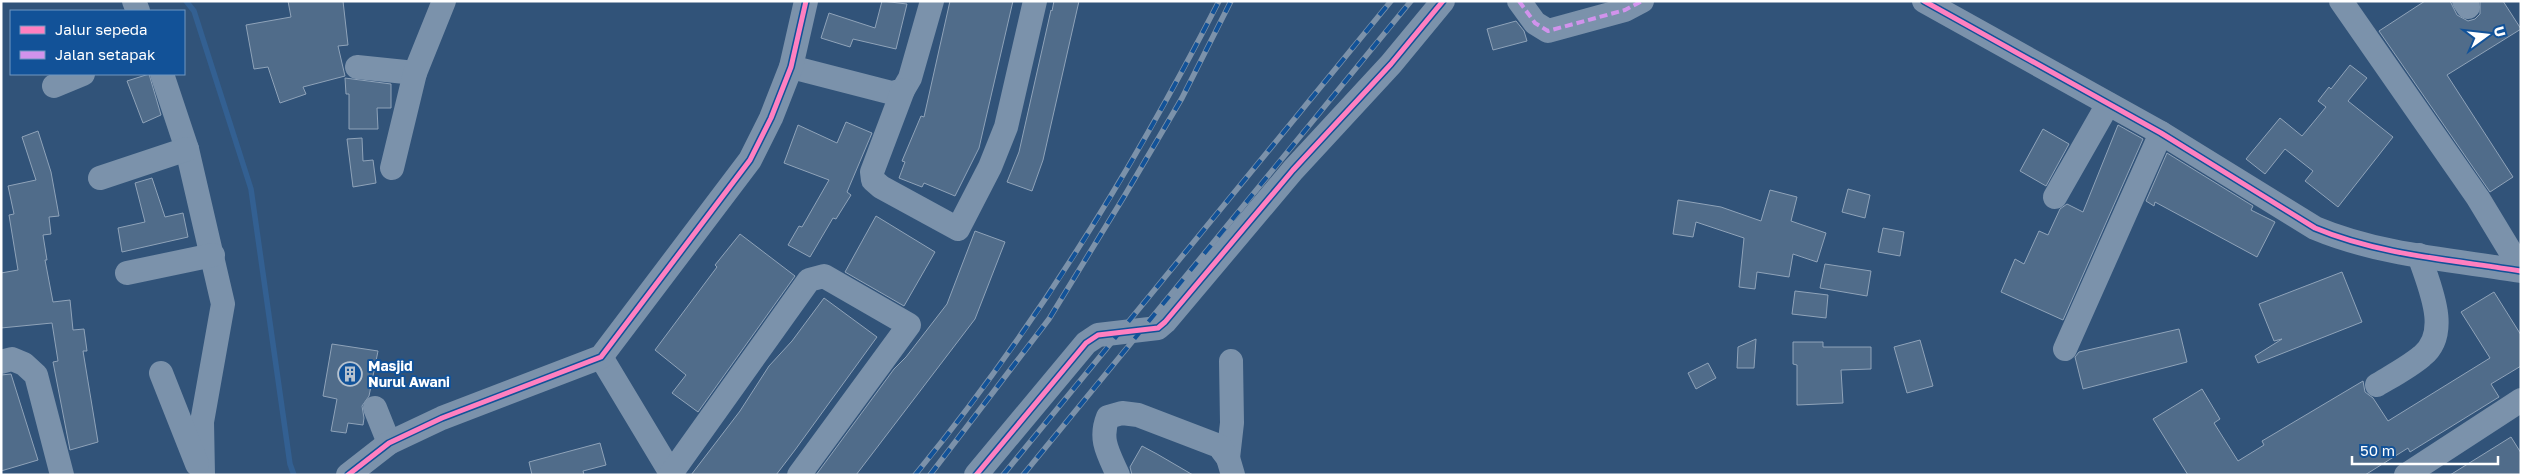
<svg xmlns="http://www.w3.org/2000/svg" width="2522" height="476" font-family="'Golos Text',sans-serif">
	<style>
		.lines { fill: none; stroke-linecap: round; stroke-linejoin: round }
		.stream { stroke: #336092; stroke-width: 5.5 }
		.building { fill: #506c8a; stroke: #8fa3b9 }
		.minor { stroke: #7b92ab; stroke-width: 24 }
		.rail-casing { stroke: #7c92aa; stroke-width: 5.5 }
		.rail { stroke: #125298; stroke-width: 4; stroke-dasharray: 11; stroke-linecap: butt }
		.quiet { stroke: #d193ec; stroke-width: 4; stroke-dasharray: 8 4; stroke-linecap: butt }
		.cycleway-casing { stroke: #125298; stroke-width: 8 }
		.cycleway { stroke: #ff80c0; stroke-width: 5 }
		.labels { text-anchor: middle; stroke-width: 4; stroke-linejoin: round; paint-order: stroke }
		.poi-label { font-size: 14px; font-weight: bold; fill: #fff; stroke: #125298; text-anchor: start }
	</style>
	<rect width="100%" height="100%" fill="#315379"/>
	<g class="lines">
		<polyline class="stream" points="186,1 194,11 251,189 290,464 294,475"/>
	</g>
	<g class="building">
		<polygon points="288,1 343,1 348,45 338,46 345,76 303,87 306,94 280,103 268,67 254,69 246,25 291,17"/>
		<polygon points="882,1 907,4 896,49 853,39 850,47 821,38 829,13 875,28"/>
		<polygon points="950,1 1013,1 979,148 955,196 924,183 922,187 899,178 905,162 902,161 921,116 924,117"/>
		<polygon points="1054,1 1079,1 1043,160 1032,191 1007,182 1019,152 1051,10 1052,11"/>
		<polygon points="2425,1 2450,1 2457,15 2468,21 2475,19 2480,14 2480,1 2503,1 2521,29 2447,75 2513,177 2490,192 2379,31"/>
		<polygon points="1516,21 1524,31 1527,41 1493,50 1487,29"/>
		<polygon points="2350,65 2367,78 2348,101 2393,137 2338,207 2305,181 2313,171 2285,149 2265,174 2246,159 2280,118 2302,136 2326,107 2318,101 2329,87 2331,89"/>
		<polygon points="149,74 161,115 143,123 127,81"/>
		<polygon points="345,78 391,84 391,108 377,108 378,129 349,129 349,94 346,94"/>
		<polygon points="846,122 872,133 847,192 851,195 836,219 833,218 810,257 788,245 799,226 802,227 829,180 784,163 798,125 837,143"/>
		<polygon points="2118,125 2143,139 2063,320 2001,292 2015,259 2024,264 2039,231 2048,235 2060,209 2067,204 2083,212"/>
		<polygon points="2043,129 2069,144 2046,186 2020,171"/>
		<polygon points="38,131 51,172 59,216 49,217 51,234 43,235 47,260 45,260 53,302 70,300 73,330 84,329 87,351 83,351 98,442 70,450 53,362 58,361 52,323 1,328 1,273 18,270 9,215 14,214 8,186 36,180 22,137"/>
		<polygon points="362,138 363,161 373,160 376,183 353,187 347,139"/>
		<polygon points="2167,153 2253,206 2251,210 2275,222 2257,257 2155,202 2154,206 2146,201"/>
		<polygon points="152,178 165,217 183,213 188,237 122,252 118,228 145,222 135,183"/>
		<polygon points="1848,189 1870,195 1865,218 1842,212"/>
		<polygon points="1770,190 1797,197 1791,221 1826,233 1817,262 1793,254 1789,277 1757,272 1755,289 1739,287 1744,238 1696,222 1693,237 1673,234 1678,200 1721,207 1761,221"/>
		<polygon points="876,216 935,252 904,306 845,272"/>
		<polygon points="1883,228 1904,232 1900,256 1878,252"/>
		<polygon points="975,231 1005,242 975,319 856,475 816,475 894,369 906,357 947,304"/>
		<polygon points="740,234 795,276 698,412 672,393 686,375 655,350 717,267 715,265"/>
		<polygon points="1825,264 1871,271 1867,296 1820,288"/>
		<polygon points="2342,272 2362,322 2258,363 2255,356 2282,339 2274,341 2259,304"/>
		<polygon points="1795,291 1828,295 1826,318 1792,314"/>
		<polygon points="2494,292 2521,335 2521,366 2491,384 2499,397 2410,452 2408,448 2365,475 2188,475 2153,419 2202,389 2220,419 2214,423 2238,461 2264,445 2262,441 2363,381 2365,392 2373,398 2388,421 2490,358 2461,312"/>
		<polygon points="824,298 877,337 795,450 776,475 691,475 740,411 769,366 792,341"/>
		<polygon points="2179,329 2187,362 2083,389 2075,357 2079,352"/>
		<polygon points="1756,339 1754,368 1737,368 1738,347"/>
		<polygon points="1920,340 1933,386 1907,393 1894,347"/>
		<polygon points="1793,342 1823,342 1823,347 1871,347 1871,369 1841,370 1843,403 1797,405 1797,365 1793,364"/>
		<polygon points="332,344 378,351 369,396 362,406 364,418 363,425 348,423 346,433 331,431 337,399 323,396"/>
		<polygon points="1708,363 1716,378 1696,389 1688,373"/>
		<polygon points="11,374 38,460 1,471 1,375"/>
		<polygon points="2511,437 2521,453 2521,475 2450,475"/>
		<polygon points="600,443 606,465 583,471 584,475 532,475 529,462"/>
		<polygon points="1142,446 1157,454 1193,475 1132,475 1130,467"/>
	</g>
	<g class="lines">
		<g class="minor">
			<polyline points="134,1 138,11"/>
			<polyline points="1519,1 1535,23 1548,31 1625,10 1642,1"/>
			<path d="M1924,1L2161,133L2315,228C2379,255 2453,260 2521,271"/>
			<polyline points="2341,1 2478,198 2521,269"/>
			<polyline points="2464,1 2468,7"/>
			<polyline points="357,67 415,73"/>
			<polyline points="791,67 892,93 903,90 910,78 932,1"/>
			<polyline points="162,74 187,149 223,304 202,422 203,475"/>
			<polyline points="54,86 83,74"/>
			<polyline points="903,90 872,172 873,180 881,187 958,229 990,167 1006,127 1035,1"/>
			<polyline points="392,168 415,73 444,1"/>
			<polyline points="100,178 187,149"/>
			<polyline points="2055,197 2108,104"/>
			<polyline points="127,273 213,255"/>
			<polyline points="2065,349 2161,133"/>
			<polyline points="601,357 672,475"/>
			<polyline points="1,362 12,359 24,364 36,375 62,475"/>
			<polyline points="161,373 197,464"/>
			<path d="M2377,385C2392,376 2409,367 2422,356C2452,332 2428,284 2419,255"/>
			<polyline points="375,408 389,443"/>
			<polyline points="1228,458 1232,423 1231,361"/>
			<polyline points="348,475 389,443 442,418 601,357 750,160 771,118 791,67 806,1"/>
			<polyline points="670,475 809,280 824,276 909,325 799,475"/>
			<polyline points="976,475 1086,343 1098,335 1158,328 1165,322 1293,170 1391,64 1443,1"/>
			<path d="M1118,475C1108,453 1099,439 1108,417L1122,413L1138,415L1219,446L1228,458L1233,475"/>
			<polyline points="2406,475 2521,400"/>
		</g>
		<g class="rail-casing">
			<g id="rail">
				<path d="M915,475C1035,329 1133,169 1219,1"/>
				<polyline points="930,475 1049,319 1125,195 1182,98 1231,1"/>
				<polyline points="1003,475 1391,1"/>
				<polyline points="1023,475 1411,1"/>
			</g>
		</g>
		<use href="#rail" class="rail"/>
		<polyline class="quiet" points="1519,1 1535,23 1548,31 1625,10 1642,1"/>
		<g class="cycleway-casing">
			<g id="cycleway">
				<path d="M1924,1L2161,133L2315,228C2379,255 2453,260 2521,271"/>
				<polyline points="348,475 389,443 442,418 601,357 750,160 771,118 791,67 806,1"/>
				<polyline points="976,475 1086,343 1098,335 1158,328 1165,322 1293,170 1391,64 1443,1"/>
			</g>
		</g>
		<use href="#cycleway" class="cycleway"/>
	</g>
	<defs>
		<g id="building-ring" transform="scale(1.25)"><circle r="9.5" fill="#125298" stroke="#b7c3d0" stroke-width="1.5"/><path d="M-4-6H4V6H1V3H-1V6H-4ZM-2.5-4.3h1.7v1.8h-1.7ZM.8-4.3h1.7v1.8H.8ZM-2.5-1h1.7V.8h-1.7ZM.8-1h1.7V.8H.8Z" fill="#b7c3d0"/></g>
	</defs>
	<g fill-rule="evenodd">
		<use href="#building-ring" x="350" y="374"/>
	</g>
	<g class="labels">
		<g class="poi-label">
			<text x="368" y="371">Masjid<tspan x="368" dy="16">Nurul Awani</tspan></text>
		</g>
	</g>
	<rect width="2522" height="476" fill="none" stroke="#ffffff" stroke-width="5"/>
	<rect x="10" y="10" width="175" height="65" fill="#125298" stroke="#7197c1"/>
	<rect x="20" y="26" width="25" height="8" fill="#ff80c0" stroke="#7197c1"/>
	<text x="55" y="35" font-size="15" fill="#ffffff">Jalur sepeda</text>
	<rect x="20" y="51" width="25" height="8" fill="#d193ec" stroke="#7197c1"/>
	<text x="55" y="60" font-size="15" fill="#ffffff">Jalan setapak</text>
	<g transform="translate(2487 35) rotate(75)" stroke="#125298" stroke-width="4" paint-order="stroke">
	<path d="M0-4L9 19L0 12L-9 19Z" fill="#ffffff"/>
	<text y="-8" font-size="14" font-weight="bold" text-anchor="middle" fill="#ffffff">U</text>
	</g>
	<path d="M2352 456v8h146v-8" fill="none" stroke="#ffffff" stroke-width="2.5"/>
	<text x="2360" y="456" font-size="15" fill="#ffffff" stroke="#125298" stroke-width="4" paint-order="stroke">50 m</text>
</svg>
